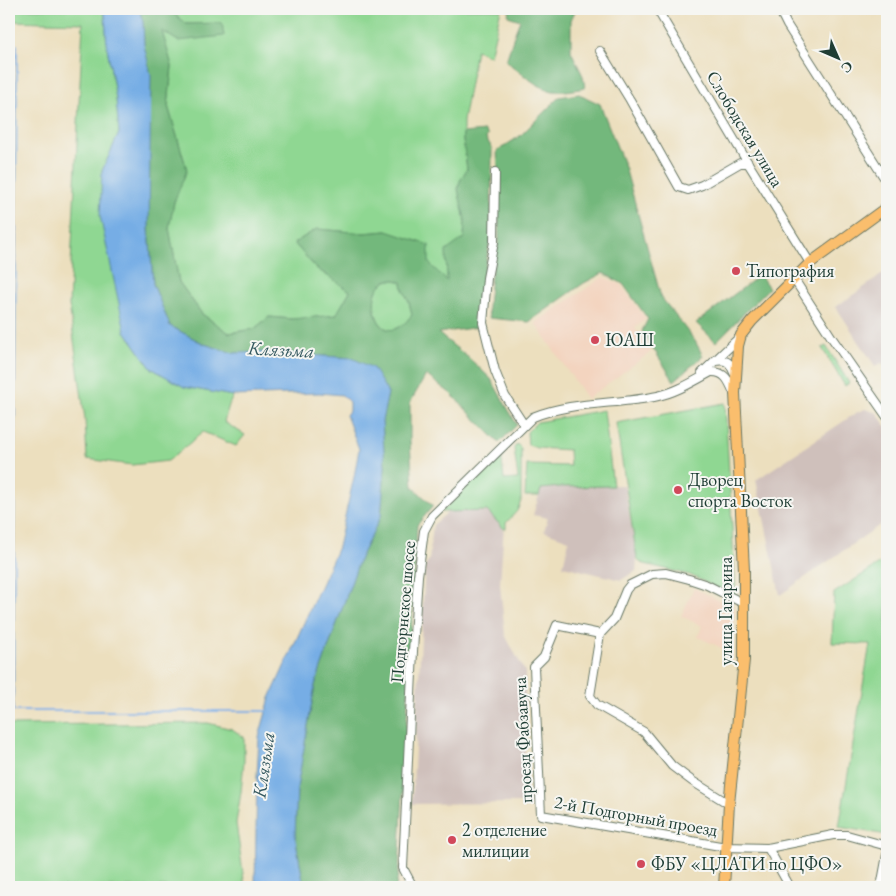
<svg xmlns="http://www.w3.org/2000/svg" width="896" height="896" font-family="'EB Garamond',serif">
	<style>
		.built { fill: #f3d4bf }
		.industrial { fill: #cfc0bb }
		.green { fill: #8fd792; stroke: #578a63 }
		.forest { fill: #73b87c; stroke: #497a58; fill-rule: evenodd }
		.water { fill: #76ade5; stroke: #4a758c }
		.lines { fill: none; stroke-linecap: round; stroke-linejoin: round }
		.stream { stroke: #76ade5; stroke-width: 2 }
		.minor-casing { stroke: #677664; stroke-width: 10 }
		.major-casing { stroke: #677664; stroke-width: 12 }
		.minor { stroke: #fff; stroke-width: 8 }
		.major { stroke: #fabe6d; stroke-width: 10 }
		.poi-dot { fill: #d1495b; stroke: #f6f6f2; stroke-width: 2 }
		.labels { text-anchor: middle; stroke-width: 4; stroke-linejoin: round; paint-order: stroke }
		.street-label { font-size: 18px; fill: #1f3d34; stroke: #f6f6f2 }
		.poi-label { font-size: 18px; fill: #1f3d34; stroke: #f6f6f2; text-anchor: start }
		.water-label { font-size: 19px; font-style: italic; fill: #355960; stroke: #f6f6f2 }
	</style>
	<rect width="100%" height="100%" fill="#f6f6f2"/>
	<filter id="ink" filterUnits="userSpaceOnUse"><feTurbulence type="fractalNoise" baseFrequency=".02" numOctaves="2"/><feDisplacementMap in="SourceGraphic" scale="10" xChannelSelector="R" yChannelSelector="G"/><feConvolveMatrix kernelMatrix="1 2 1 2 8 2 1 2 1" color-interpolation-filters="sRGB"/></filter>
	<filter id="wash" filterUnits="userSpaceOnUse"><feTurbulence type="fractalNoise" baseFrequency=".0096" numOctaves="4" result="noise"/><feDisplacementMap in="SourceGraphic" scale="20" xChannelSelector="R" yChannelSelector="G"/><feGaussianBlur stdDeviation="1.12" result="paint"/><feColorMatrix in="noise" values="0 0 0 0 0 0 0 0 0 0 0 0 0 0 0 0 0 1.4 0 .05"/><feComposite in="paint" operator="in"/></filter>
	<g filter="url(#wash)">
		<rect width="100%" height="100%" fill="#ecdfbe"/>
		<g class="built">
			<polygon points="603,277 620,284 646,319 635,328 651,352 587,399 535,323"/>
			<polygon points="694,588 735,608 732,634 724,649 698,637 702,626 681,616"/>
		</g>
		<g class="industrial">
			<polygon points="887,271 887,371 882,363 875,366 836,307"/>
			<polygon points="865,409 877,413 887,428 887,498 883,501 887,508 887,520 780,595 756,480 856,413"/>
			<polygon points="624,485 637,558 636,571 621,580 563,566 569,540 544,531 548,518 533,515 541,489 559,487"/>
			<polygon points="454,507 481,512 505,510 500,584 505,635 525,672 525,803 412,804 425,566 429,561 433,525"/>
		</g>
		<g class="green">
			<polygon points="9,9 103,9 105,16 107,47 116,98 119,133 102,171 125,331 151,368 184,387 233,396 229,405 224,422 245,435 236,446 203,432 168,461 132,465 87,459 85,419 69,305 83,23 9,21"/>
			<polygon points="168,9 501,9 490,56 476,50 463,121 463,140 467,169 460,181 458,189 465,220 464,238 447,282 429,263 387,231 364,233 317,229 294,243 316,268 350,291 336,316 292,319 269,317 254,329 229,333 202,314 179,282 169,228 174,202 187,170 168,106 172,66 161,30 178,41 221,23 187,24"/>
			<path d="M388,280H395L402,282L403,289L409,302L412,315C409,318 406,323 402,326C377,342 368,300 379,287C381,284 385,282 388,280Z"/>
			<polygon points="826,346 849,383 845,386 822,348"/>
			<polygon points="725,403 736,597 690,575 641,563 637,558 616,423"/>
			<polygon points="604,410 613,486 559,487 541,489 539,496 525,496 527,465 570,466 569,450 537,448 528,445 527,432 537,422"/>
			<polygon points="517,444 521,448 521,501 517,511 506,523 506,528 504,529 487,511 441,512 501,452 504,480 518,479 514,448"/>
			<polygon points="887,559 887,835 839,827 870,644 832,643 834,593"/>
			<polygon points="208,723 232,729 244,737 244,761 241,792 236,823 245,887 9,887 9,725"/>
		</g>
		<g class="forest">
			<path d="M139,9H168L187,24L222,23L224,36L178,41L162,31L172,66L168,106L187,170L174,202L169,228L179,282L202,314L229,333L254,329L269,317L292,319L336,315L350,291L316,268L294,243L317,229L364,233L387,231L429,245V263L447,281L446,251L464,238L465,220L458,189L460,181L467,169L463,140V133L484,131L488,135L486,138L492,148L491,235L483,278L479,327L438,333L470,359L491,379L517,425L499,443L450,393L426,375L410,403V443L413,487L433,506L417,525L399,867L396,887H304L295,835L297,788L315,685L360,558L381,516L385,467L382,421L388,393L352,358L268,352L233,353L204,344L170,326L153,284L149,229L144,45L143,22ZM388,280H395L402,282L403,289L409,302L412,315C409,318 406,323 401,326C377,342 368,300 379,287C381,284 385,282 388,280Z"/>
			<path d="M509,9H576L571,20V51L583,76L585,88C574,90 564,92 553,91C539,89 517,70 506,61L516,30L520,20L508,16Z"/>
			<polygon points="579,94 600,104 625,167 661,297 695,341 703,356 674,381 642,331 648,319 623,284 603,273 584,283 529,322 489,318 488,307 491,276 499,240 499,191 497,151 520,136 559,97"/>
			<polygon points="760,275 769,288 716,342 696,323"/>
		</g>
		<polygon class="water" points="103,9 139,9 143,22 144,45 151,75 149,229 153,284 170,326 204,344 233,353 268,352 352,358 373,368 388,393 382,421 385,467 381,516 360,558 315,685 297,788 295,835 304,887 255,887 257,775 259,737 270,698 338,547 354,477 359,449 346,415 349,411 349,402 342,395 319,393 233,396 184,387 151,368 125,331 100,216 102,171 119,133 116,99 107,47 105,16"/>
		<g class="lines">
			<g class="stream">
				<polyline points="9,711 267,711"/>
				<polyline points="13,711 17,45"/>
			</g>
		</g>
	</g>
	<g filter="url(#ink)">
		<g class="lines">
			<g class="minor-casing">
				<g id="minor">
					<polyline points="657,9 748,163 810,263"/>
					<polyline points="779,9 787,25 887,182"/>
					<polyline points="600,51 630,100 679,187 688,190 702,185 740,163 748,163"/>
					<polyline points="495,172 494,242 487,278 483,323 495,371 505,396 524,425"/>
					<polyline points="794,279 832,338 887,417"/>
					<path d="M715,361C729,359 730,363 735,375"/>
					<polyline points="702,373 741,336"/>
					<polyline points="600,634 557,625 544,657 534,667 541,815 726,847 768,848 833,835 847,835 887,846"/>
					<polyline points="729,804 692,781 672,766 644,732 597,705 590,696 600,634 614,619 626,590 630,585 652,574 666,573 689,579 707,585 745,604"/>
					<polyline points="768,848 790,887"/>
					<path d="M415,887L412,885L403,868L413,651L418,576L424,531L432,516L533,417C572,401 617,405 658,396C677,392 694,381 711,372C725,371 729,381 734,393"/>
					<polyline points="881,887 887,855"/>
				</g>
			</g>
			<g class="major-casing">
				<polyline id="major" points="724,887 729,804 744,660 744,570 735,393 738,346 741,335 752,321 810,263 887,207"/>
			</g>
			<use href="#minor" class="minor"/>
			<use href="#major" class="major"/>
		</g>
	</g>
	<g class="poi-dot">
		<circle cx="736" cy="271" r="5"/>
		<circle cx="595" cy="340" r="5"/>
		<circle cx="678" cy="490" r="5"/>
		<circle cx="452" cy="840" r="5"/>
		<circle cx="641" cy="864" r="5"/>
	</g>
	<g class="labels">
		<g class="street-label">
			<text transform="translate(745 129) rotate(59)" y="6">Слободская улица</text>
			<text transform="translate(726 611) rotate(-90)" y="6">улица Гагарина</text>
			<text transform="translate(403 612) rotate(-85)" y="6">Подгорнское шоссе</text>
			<text transform="translate(523 740) rotate(-93)" y="6">проезд Фабзавуча</text>
			<text transform="translate(636 816) rotate(10)" y="6">2-й Подгорный проезд</text>
		</g>
		<g class="poi-label">
			<text x="746" y="277">Типография</text>
			<text x="605" y="346">ЮАШ</text>
			<text x="688" y="486">Дворец<tspan x="688" dy="21">спорта Восток</tspan></text>
			<text x="462" y="836">2 отделение<tspan x="462" dy="21">милиции</tspan></text>
			<text x="651" y="870">ФБУ «ЦЛАТИ по ЦФО»</text>
		</g>
		<g class="water-label">
			<text transform="translate(281 349) rotate(3)" y="7">Клязьма</text>
			<text transform="translate(263 765) rotate(-82)" y="7">Клязьма</text>
		</g>
	</g>
	<rect width="896" height="896" fill="none" stroke="#f6f6f2" stroke-width="30"/>
	<g transform="translate(838 58) rotate(135)" stroke="#f6f6f2" stroke-width="4" paint-order="stroke">
	<path d="M0-4L9 19L0 12L-9 19Z" fill="#1f3d34"/>
	<text y="-8" font-size="14" font-weight="bold" text-anchor="middle" fill="#1f3d34">С</text>
	</g>
</svg>
